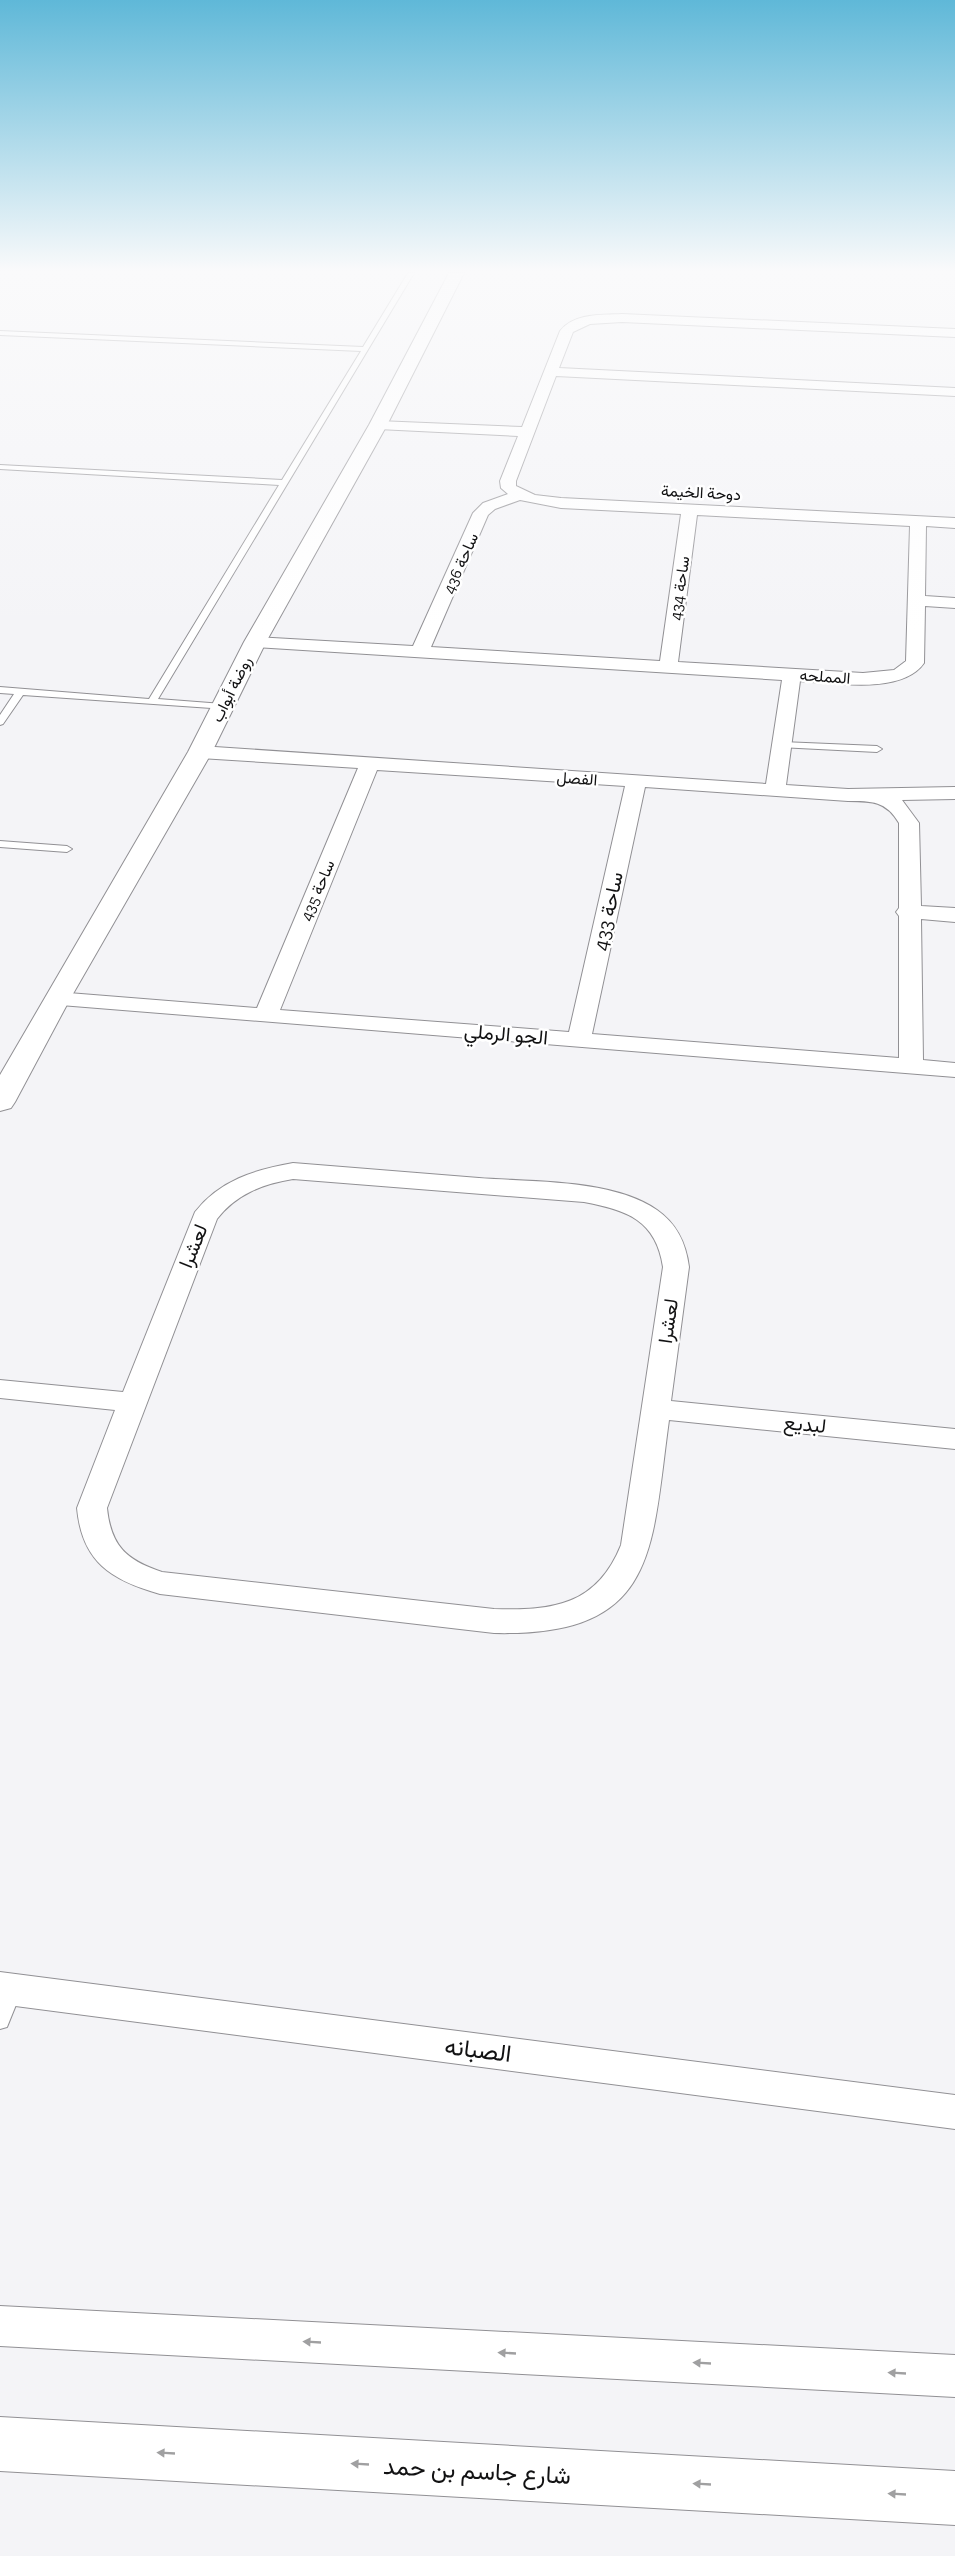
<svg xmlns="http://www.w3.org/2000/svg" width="955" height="2556" font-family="'Zilla Slab',Vazirmatn,serif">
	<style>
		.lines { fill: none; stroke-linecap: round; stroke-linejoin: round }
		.lane-casing { stroke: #919094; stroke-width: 2 }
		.street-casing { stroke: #919094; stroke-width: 2 }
		.secondary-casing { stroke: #919094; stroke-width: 2 }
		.lane { fill: #fff; fill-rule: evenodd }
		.street { fill: #fff; fill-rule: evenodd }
		.secondary { fill: #fff; fill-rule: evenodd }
		.oneway { fill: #a0a0a1 }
		.labels { text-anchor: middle; stroke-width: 5; stroke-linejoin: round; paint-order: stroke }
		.far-street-label { font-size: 16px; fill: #121213; stroke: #fff }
		.street-label { font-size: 20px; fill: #121213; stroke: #fff }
		.near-street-label { font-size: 24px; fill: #121213; stroke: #fff }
	</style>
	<rect width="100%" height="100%" fill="#f4f4f7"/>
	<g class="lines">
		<g class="lane-casing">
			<g id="lane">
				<polygon points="408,273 414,273 158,699 223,704 226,705 226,709 23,695 3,724 0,725 0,715 14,694 0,693 0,687 149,699 279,485 0,469 0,465 282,480 361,351 0,335 0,331 363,347"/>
				<polygon points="782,742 877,746 882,749 877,752 779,747 779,743"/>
				<polygon points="0,841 67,846 72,849 67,852 0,847"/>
				<polygon points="13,1982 20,1984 22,1990 7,2027 0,2029 0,1999 6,1984"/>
			</g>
		</g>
		<g class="street-casing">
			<g id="street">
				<path d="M622,314L955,329V337L622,322L590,324L573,332L559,368L955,388V396L556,376L516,481V486L535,495L561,498L955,518V528L926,526L925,596L955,598V608L925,606L924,663C902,695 834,683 800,681L786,785L848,789L955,787V799L902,800L919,823L921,906L955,908V922L921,919L923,1060L955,1063V1077L48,1004L45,999L48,994L56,992L257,1008L358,768L200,758L190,752L193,748L200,746L766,784L782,680L255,647L246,642L255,637L413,646L473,513L483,503L508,494L501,488L500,481L518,436L378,429L371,425L378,421L522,427L560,331C574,313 601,315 622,314ZM520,500L561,508L681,514L660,661L431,647L488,515L495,509ZM697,515L910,526L906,661L894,670L863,673L678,662ZM377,770L625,786L569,1032L280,1010ZM645,787L848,801C872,801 886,801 899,823V908L896,912L899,916V1058L592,1034Z"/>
				<path d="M293,1163C355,1168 417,1173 479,1178C532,1182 613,1179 657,1210C677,1224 686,1243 689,1267L671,1401L955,1429V1449L669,1420C651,1550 659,1637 494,1633L160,1594C111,1580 82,1562 77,1508L115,1410L0,1398V1380L123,1392L195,1212C220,1180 254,1170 293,1163ZM293,1179L584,1202C627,1210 656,1220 663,1267L621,1545C597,1605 553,1611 494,1609L162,1572C126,1560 111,1546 107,1508L217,1219C236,1194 263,1184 293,1179Z"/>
				<polygon points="0,1972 955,2095 955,2129 0,2004"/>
				<polygon points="0,2306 955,2355 955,2397 0,2346"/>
			</g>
		</g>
		<g class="secondary-casing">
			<g id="secondary">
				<polygon points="449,273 464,273 387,425 266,642 212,752 70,999 15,1102 11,1108 0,1111 0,1075 188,752 244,642 369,425"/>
				<polygon points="0,2417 955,2471 955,2525 0,2471"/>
			</g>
		</g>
		<use href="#lane" class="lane"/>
		<use href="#street" class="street"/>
		<use href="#secondary" class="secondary"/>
	</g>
	<defs><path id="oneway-solid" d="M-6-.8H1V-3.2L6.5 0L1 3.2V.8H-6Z" transform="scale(1.5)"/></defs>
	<g class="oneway">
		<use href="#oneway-solid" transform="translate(312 2342) rotate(-177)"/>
		<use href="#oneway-solid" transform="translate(507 2353) rotate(-177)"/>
		<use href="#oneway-solid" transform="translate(702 2363) rotate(-177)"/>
		<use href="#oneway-solid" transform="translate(897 2373) rotate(-177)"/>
		<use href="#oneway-solid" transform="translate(166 2453) rotate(-177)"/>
		<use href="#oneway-solid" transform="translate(360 2464) rotate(-177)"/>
		<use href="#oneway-solid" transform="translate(702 2484) rotate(-177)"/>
		<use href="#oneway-solid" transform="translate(897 2494) rotate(-177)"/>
	</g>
	<linearGradient id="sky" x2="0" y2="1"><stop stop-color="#5fb8d8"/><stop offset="0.43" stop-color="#fafafb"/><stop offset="1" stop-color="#fafafb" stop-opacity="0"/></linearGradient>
	<rect width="955" height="631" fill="url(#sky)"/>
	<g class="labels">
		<g class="far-street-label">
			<text transform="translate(701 492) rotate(3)" y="6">دوحة الخيمة</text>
			<text transform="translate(460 563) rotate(-66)" y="6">ساحة 436</text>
			<text transform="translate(679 588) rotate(-82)" y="6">ساحة 434</text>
			<text transform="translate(825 676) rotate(4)" y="6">المملحه</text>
			<text transform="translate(231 689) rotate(-64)" y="6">روضة أبواب</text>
			<text transform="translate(577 778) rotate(4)" y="6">الفصل</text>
			<text transform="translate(317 890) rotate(-67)" y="6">ساحة 435</text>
		</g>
		<g class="street-label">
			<text transform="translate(608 911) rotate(-78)" y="7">ساحة 433</text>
			<text transform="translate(506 1034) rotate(5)" y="7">الجو الرملي</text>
			<text transform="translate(193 1246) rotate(-68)" y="7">لعشرا</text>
			<text transform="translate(668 1321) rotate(-82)" y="7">لعشرا</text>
			<text transform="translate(805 1424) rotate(6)" y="7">لبديع</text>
		</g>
		<g class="near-street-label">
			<text transform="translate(478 2050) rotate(7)" y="8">الصبانه</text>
			<text transform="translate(477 2471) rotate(3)" y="8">شارع جاسم بن حمد</text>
		</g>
	</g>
</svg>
